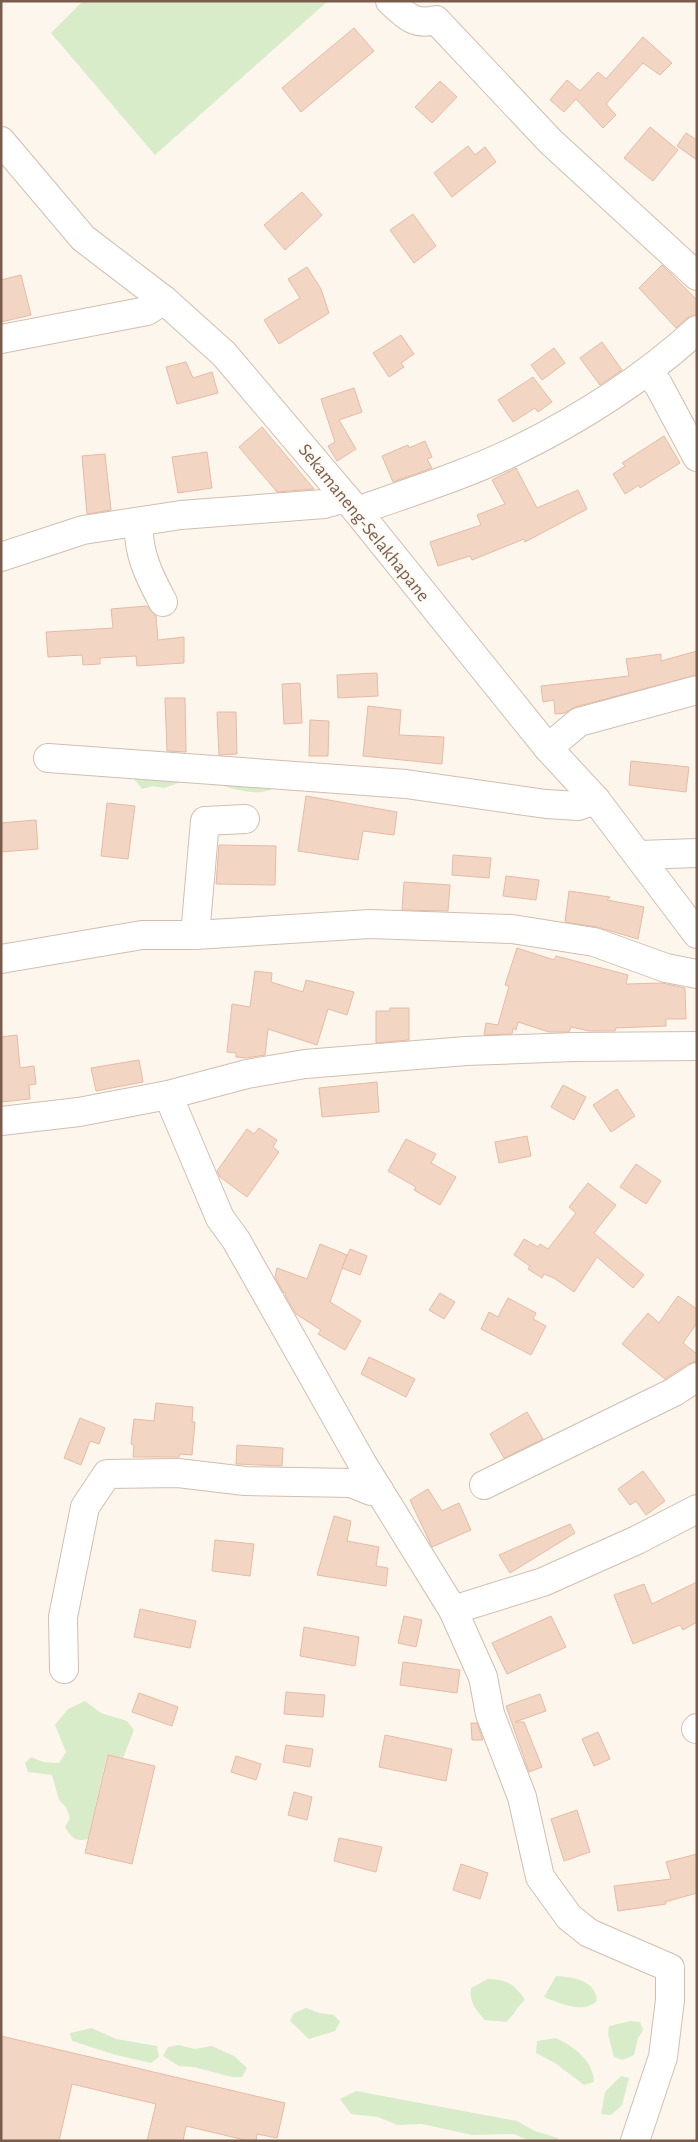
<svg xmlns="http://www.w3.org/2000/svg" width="698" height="2142" font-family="'Alegreya Sans',sans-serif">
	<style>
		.green { fill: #d8ecc9 }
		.building { fill: #f3d5c3; stroke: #e6bba3 }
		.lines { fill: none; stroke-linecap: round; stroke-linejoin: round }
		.minor-casing { stroke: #d1beb0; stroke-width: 30 }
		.minor { stroke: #fff; stroke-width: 28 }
		.labels { text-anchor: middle; stroke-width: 5; stroke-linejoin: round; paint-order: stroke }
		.street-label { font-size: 19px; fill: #7a5c4d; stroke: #fffaf3 }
	</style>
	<rect width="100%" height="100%" fill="#fdf6ec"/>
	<g class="green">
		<polygon points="83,1 328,1 155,155 51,33"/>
		<polygon points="137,772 192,778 164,788 153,786 142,789 134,779"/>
		<path d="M220,777L276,786C264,798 233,790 219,784Z"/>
		<path d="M85,1701L101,1713L127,1721L134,1730L123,1758L107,1755L88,1839C75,1842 72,1838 65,1827L70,1818L66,1807L59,1800L52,1775L28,1772L25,1763L31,1757L43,1762L59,1763L66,1752L55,1725L68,1709Z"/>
		<path d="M556,1976C573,1977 596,1980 597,2001C583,2014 561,2004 544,1997Z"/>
		<path d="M488,1979C507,1980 514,1983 525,2000C516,2007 515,2015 506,2022L485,2020C476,2010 469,2002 471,1988Z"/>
		<polygon points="306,2008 319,2013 334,2015 340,2022 335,2031 309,2039 290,2021 294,2013"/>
		<polygon points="630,2021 640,2022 643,2030 638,2038 634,2055 623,2060 614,2057 608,2034 609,2026"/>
		<polygon points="92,2028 116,2039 157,2046 159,2057 151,2063 116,2055 72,2041 70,2033"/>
		<path d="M556,2038C574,2047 593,2060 594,2082L584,2085L555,2063L536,2053L537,2041Z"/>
		<polygon points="179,2045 195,2049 212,2046 234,2056 247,2068 242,2077 232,2077 194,2067 179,2066 163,2056 168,2047"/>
		<polygon points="621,2076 629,2078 622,2105 611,2115 601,2114 605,2092"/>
		<polygon points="356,2091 517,2121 535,2131 558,2138 558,2141 530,2141 514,2134 472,2135 422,2124 398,2125 378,2117 351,2114 340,2099"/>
	</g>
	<g class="building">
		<polygon points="354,28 374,51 301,112 282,88"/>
		<polygon points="643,37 672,63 660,75 643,63 606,104 616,115 603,128 576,99 564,112 550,100 567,80 580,91 598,72 606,79"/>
		<polygon points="440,81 457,97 432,123 415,107"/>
		<polygon points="650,127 678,150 653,181 624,158"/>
		<polygon points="686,133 697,140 697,160 677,146"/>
		<polygon points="468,146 475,155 485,147 496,162 452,197 434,173"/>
		<polygon points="302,192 322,215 285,250 264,225"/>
		<polygon points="413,214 436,246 414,263 390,230"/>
		<polygon points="662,265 697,300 697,315 687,318 676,328 639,288"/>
		<polygon points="307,267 321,289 329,313 279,344 264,320 300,298 288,279"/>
		<polygon points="21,275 31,315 1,322 1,280"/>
		<polygon points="401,335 414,354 401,363 404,367 389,377 373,353"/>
		<polygon points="602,342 622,370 600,385 580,358"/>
		<polygon points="554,348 565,363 542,380 531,365"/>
		<polygon points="186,362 193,378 212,372 218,393 177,404 166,367"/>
		<polygon points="533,377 552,402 538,412 535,408 513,422 498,400"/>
		<polygon points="354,388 362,412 339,420 356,449 337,461 328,446 335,442 321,399"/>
		<polygon points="262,427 314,489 277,492 239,447"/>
		<polygon points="664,436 680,463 640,488 639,485 625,494 613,474 625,466 622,463"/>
		<polygon points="425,441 432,457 427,459 432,468 393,482 382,456 408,445 409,448"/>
		<polygon points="207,452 212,488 178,493 172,457"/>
		<polygon points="105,454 111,510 87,514 82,456"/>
		<polygon points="516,468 537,508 578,490 587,509 525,542 524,539 472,560 470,556 438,566 430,542 481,525 477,515 505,504 492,480"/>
		<polygon points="147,606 156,616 158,640 184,637 184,663 137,666 136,656 100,658 100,664 83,665 82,655 48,657 46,632 113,628 111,609"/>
		<polygon points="697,651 697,675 575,707 565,713 555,714 554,700 543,702 541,686 629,676 626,659 661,654 661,661"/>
		<polygon points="377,673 378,696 338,698 337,675"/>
		<polygon points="300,683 302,723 284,724 282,684"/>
		<polygon points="165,698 185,698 186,752 167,751"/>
		<polygon points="368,706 401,710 399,735 444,737 442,764 363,756"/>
		<polygon points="217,712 236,712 237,754 219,755"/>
		<polygon points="310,720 329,721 328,756 309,756"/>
		<polygon points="631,761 689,767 686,792 629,785"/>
		<polygon points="306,796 397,812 394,835 363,831 358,860 298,851"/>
		<polygon points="107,803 135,806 128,859 101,856"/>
		<polygon points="36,820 38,849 1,852 1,823"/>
		<polygon points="219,845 276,846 275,885 216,884"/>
		<polygon points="453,855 491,858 489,878 452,875"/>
		<polygon points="506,876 539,880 536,900 503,896"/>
		<polygon points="404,882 450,885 448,911 402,910"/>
		<polygon points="569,891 610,897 607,900 644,907 638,939 597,927 565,922"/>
		<polygon points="517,948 554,960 556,956 628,975 626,984 662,983 685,988 686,1019 666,1019 666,1026 616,1028 615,1031 590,1031 571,1027 569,1032 549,1032 518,1022 516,1030 513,1028 512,1034 484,1035 486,1023 498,1025 509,986 505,985"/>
		<polygon points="255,971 272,973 271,982 303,992 306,980 354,992 347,1015 328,1009 317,1045 268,1029 265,1055 246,1058 236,1057 236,1053 227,1052 232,1004 250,1007"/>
		<polygon points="390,1008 409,1008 409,1040 376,1043 376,1011 390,1011"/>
		<polygon points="17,1035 20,1068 34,1066 36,1084 29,1085 30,1099 1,1102 1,1037"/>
		<polygon points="139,1060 143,1082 96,1091 91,1068"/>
		<polygon points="377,1082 379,1112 322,1117 319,1088"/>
		<polygon points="563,1085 586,1097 574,1120 551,1107"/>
		<polygon points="617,1089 635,1116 611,1132 593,1105"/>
		<polygon points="259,1128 277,1140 273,1147 279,1152 247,1197 220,1177 217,1171 247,1129 254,1134"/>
		<polygon points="527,1136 531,1156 499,1163 495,1142"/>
		<polygon points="406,1139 436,1154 431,1163 456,1177 440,1205 414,1190 416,1187 388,1171"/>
		<polygon points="636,1164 661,1181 646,1204 620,1187"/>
		<polygon points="588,1183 616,1205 594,1233 644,1275 633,1288 597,1257 574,1292 554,1278 544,1274 542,1278 528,1269 530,1266 514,1255 524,1239 538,1247 540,1244 548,1249 576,1213 569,1207"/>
		<polygon points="320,1244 347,1255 330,1302 361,1321 345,1350 318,1334 321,1330 296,1314 285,1295 286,1293 283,1292 275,1277 277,1268 307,1279"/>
		<polygon points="350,1249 367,1256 360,1275 342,1268"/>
		<polygon points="440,1293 455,1302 444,1319 429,1310"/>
		<polygon points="678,1296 697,1309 697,1323 683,1343 697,1354 697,1361 688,1364 665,1379 622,1344 648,1313 659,1323"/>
		<polygon points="508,1298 536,1313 533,1319 546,1326 531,1355 481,1329 489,1312 498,1317"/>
		<polygon points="369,1357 415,1379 406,1397 361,1374"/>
		<polygon points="156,1403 193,1407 192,1422 195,1422 192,1455 180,1454 179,1457 133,1457 134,1445 131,1444 134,1419 154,1421"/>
		<polygon points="527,1412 543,1439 504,1458 490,1434"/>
		<polygon points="80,1418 105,1428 99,1444 90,1441 81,1465 64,1458"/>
		<polygon points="237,1445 283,1448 282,1466 236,1464"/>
		<polygon points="643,1471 665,1501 646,1515 636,1501 630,1505 618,1489"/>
		<polygon points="428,1489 442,1511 459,1503 471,1530 432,1547 410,1500"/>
		<polygon points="334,1516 351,1521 347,1541 379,1547 376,1566 388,1568 386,1586 317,1575"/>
		<polygon points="570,1524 575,1533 510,1573 499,1555"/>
		<polygon points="215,1540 254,1544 250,1576 212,1571"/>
		<polygon points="697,1582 697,1622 683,1630 680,1625 633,1644 614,1595 644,1584 652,1604"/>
		<polygon points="140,1609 196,1621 190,1648 134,1637"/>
		<polygon points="404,1616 422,1620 416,1647 398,1643"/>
		<polygon points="551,1616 566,1647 507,1674 492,1643"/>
		<polygon points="304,1627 359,1637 355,1666 300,1656"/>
		<polygon points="403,1662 460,1670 457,1693 400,1685"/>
		<polygon points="286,1692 325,1695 323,1717 284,1714"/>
		<polygon points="139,1693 178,1707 172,1726 132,1712"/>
		<polygon points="540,1694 546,1711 515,1722 524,1722 542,1767 529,1772 506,1706"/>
		<polygon points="471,1723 477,1723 483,1740 472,1740"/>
		<polygon points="598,1732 610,1759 594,1766 582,1739"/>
		<polygon points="385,1735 452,1749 446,1781 379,1767"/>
		<polygon points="286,1745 313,1749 310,1767 283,1762"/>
		<polygon points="108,1755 155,1766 132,1864 85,1853"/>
		<polygon points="236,1756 261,1764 256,1780 231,1772"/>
		<polygon points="294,1792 312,1797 307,1820 288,1815"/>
		<polygon points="577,1810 590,1852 564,1861 551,1819"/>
		<polygon points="339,1838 382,1847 376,1872 334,1861"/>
		<polygon points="697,1854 697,1893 665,1902 666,1904 618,1911 614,1886 671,1879 666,1862"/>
		<polygon points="461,1864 488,1873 480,1899 453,1890"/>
		<polygon points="1,2036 285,2103 277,2138 257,2134 256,2141 249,2141 186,2126 183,2141 147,2141 156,2104 72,2084 59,2141 1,2141"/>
	</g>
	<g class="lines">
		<g class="minor-casing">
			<g id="minor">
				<path d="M390,1C405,15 414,26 436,20L551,142L697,276"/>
				<polyline points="1,141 83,238 164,300 224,354 357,511 548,748 596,800 697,934"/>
				<polyline points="1,339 147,311 164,300"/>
				<polyline points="647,373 658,384 697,457"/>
				<path d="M357,511C410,492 466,475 517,450C582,418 643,379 697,330"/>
				<path d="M139,522C137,552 149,576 163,602"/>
				<polyline points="1,557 83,530 181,515 324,504 346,498"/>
				<polyline points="548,748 579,722 697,690"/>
				<polyline points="48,758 406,784 546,804 578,806 596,800"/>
				<polyline points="639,855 697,853"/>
				<polyline points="195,935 205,821 245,819"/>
				<polyline points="1,959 142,935 195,935 370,924 512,929 594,942 666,968 697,974"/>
				<polyline points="168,1095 220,1218 236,1240 362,1463 453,1610 483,1677 490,1714 522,1797 540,1877 569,1917 589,1933 670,1968 670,2000 663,2057 635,2141"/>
				<polyline points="1,1121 79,1112 168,1095 247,1074 305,1064 466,1051 574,1047 697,1046"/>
				<polyline points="484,1485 674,1392 697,1377"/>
				<polyline points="453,1610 543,1582 637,1540 697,1509"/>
				<polyline points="64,1669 63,1617 85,1507 107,1474 178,1473 245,1481 351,1483 371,1491 379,1490"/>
				<polyline points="696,1729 697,1728"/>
			</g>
		</g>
		<use href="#minor" class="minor"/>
	</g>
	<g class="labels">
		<g class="street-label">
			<text transform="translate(365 522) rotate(51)" y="7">Sekamaneng-Selakhapane</text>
		</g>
	</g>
	<rect width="698" height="2142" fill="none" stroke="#7a5c4d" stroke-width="5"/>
</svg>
